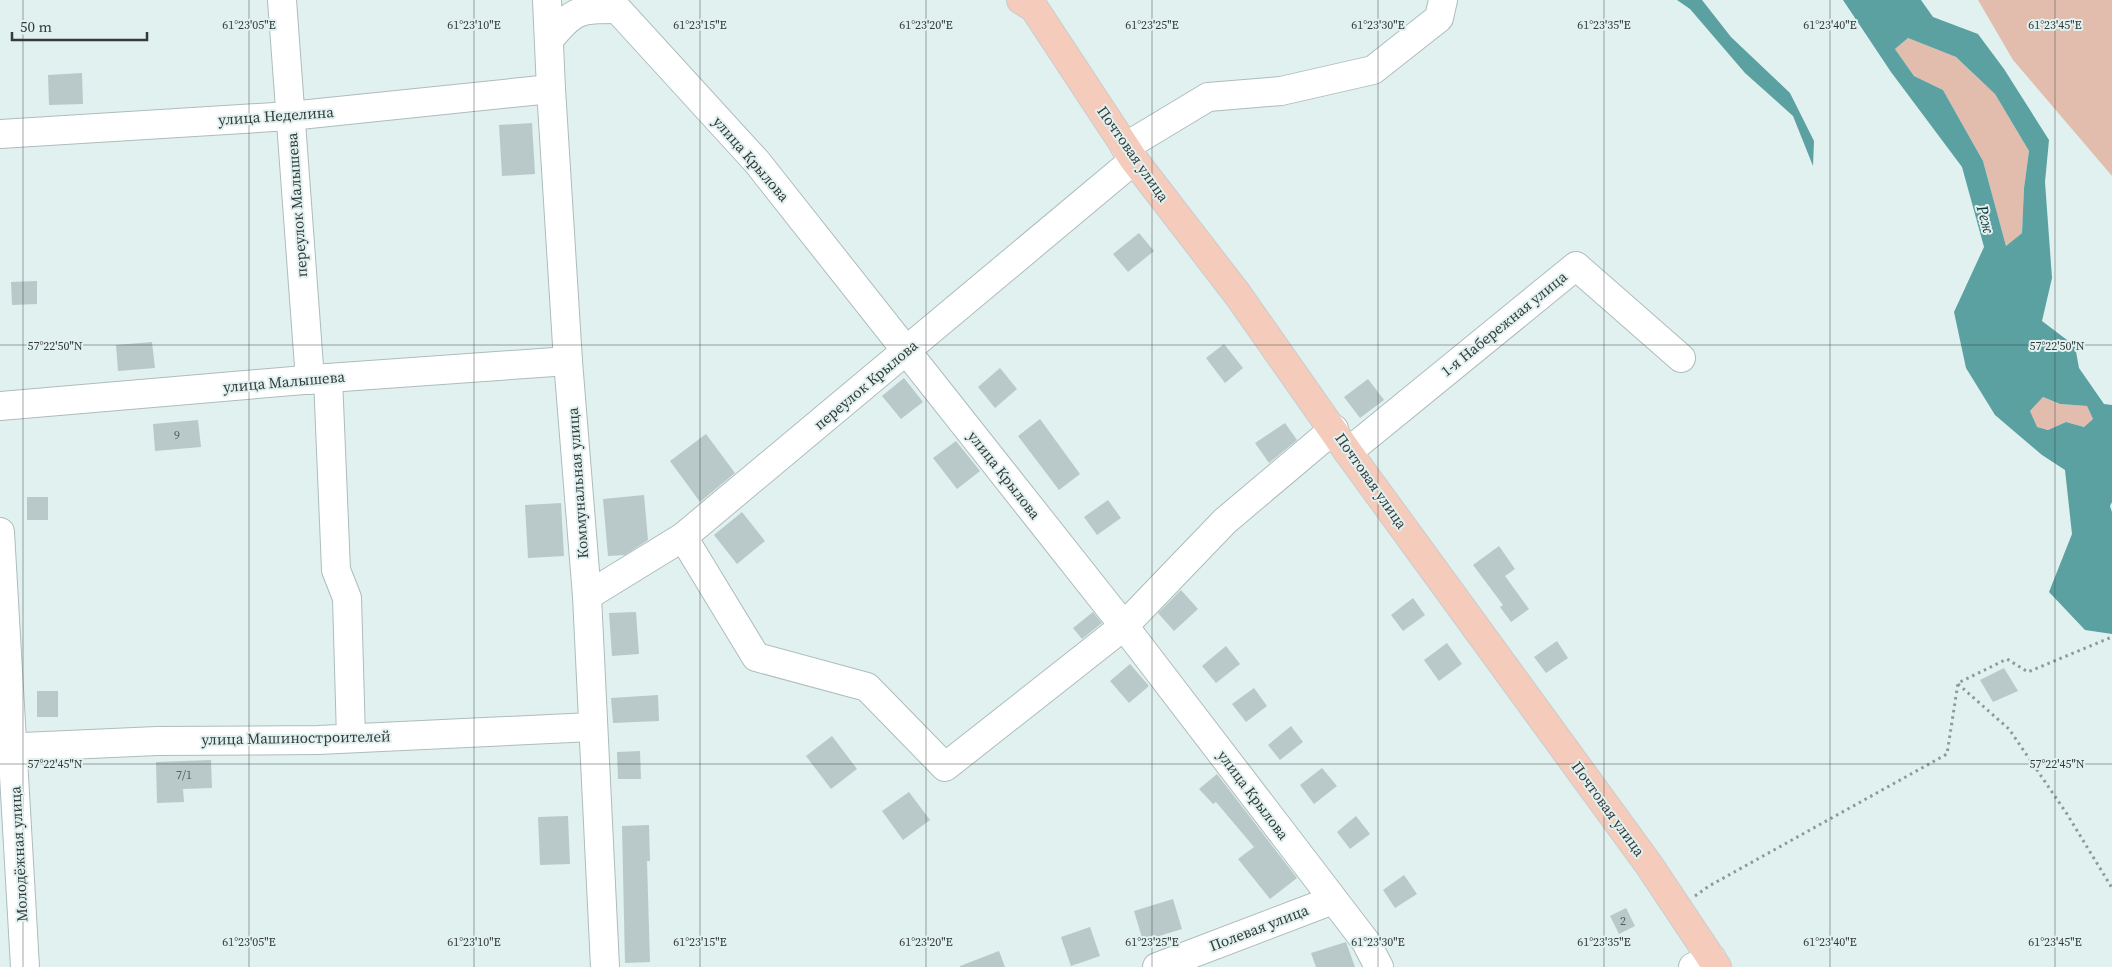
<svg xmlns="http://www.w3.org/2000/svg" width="2112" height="967" font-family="'Source Serif 4',serif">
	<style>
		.green { fill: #e2bdae }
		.water { fill: #5ba1a1; fill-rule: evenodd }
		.building { fill: #b9c8c8 }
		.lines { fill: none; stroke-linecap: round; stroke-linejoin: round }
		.minor-casing { stroke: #adbcbc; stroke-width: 30 }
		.major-casing { stroke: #cacccc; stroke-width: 30 }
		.path { stroke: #8e9a99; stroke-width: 3; stroke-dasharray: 2.5 4; stroke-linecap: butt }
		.minor { stroke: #fff; stroke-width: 28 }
		.major { stroke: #f5cbbb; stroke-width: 28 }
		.ticks { fill: none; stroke: #343b3a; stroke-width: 1; stroke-opacity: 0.45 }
		.labels { text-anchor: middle; stroke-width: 4; stroke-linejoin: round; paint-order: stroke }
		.number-label { font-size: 12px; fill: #555e5e }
		.street-label { font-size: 15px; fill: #343b3a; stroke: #e1f1f0 }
		.water-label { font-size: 16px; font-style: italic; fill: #133736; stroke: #e1f1f0 }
		.ticks-label { font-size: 12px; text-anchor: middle; fill: #343b3a; stroke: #e1f1f0; stroke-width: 4; stroke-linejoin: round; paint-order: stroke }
	</style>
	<rect width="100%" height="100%" fill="#e1f1f0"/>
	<g class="green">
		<polygon points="1978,0 2112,0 2112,176 2013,60"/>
		<polygon points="1908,38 1956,57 1995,94 2029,151 2024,188 2022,233 2006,246 1983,161 1943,90 1914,76 1895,49"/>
		<polygon points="2043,397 2060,404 2087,406 2093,419 2084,427 2066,422 2048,430 2036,427 2030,411"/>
	</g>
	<g class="water">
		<polygon points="1677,0 1702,0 1731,37 1790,93 1814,141 1813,166 1793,116 1745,73 1690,9"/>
		<path d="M1843,0H1921L1933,17L1978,34L2004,69L2049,140L2045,182L2052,278L2042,321L2075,346L2079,368L2104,404L2112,405V502L2110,506L2112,512V634L2085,630L2049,592L2072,534L2065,470L2042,455L1995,415L1966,368L1954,312L1984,247L1962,167L1891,72ZM1908,38L1956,57L1995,94L2029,151L2024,188L2022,233L2006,246L1983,161L1943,90L1914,76L1895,49ZM2043,397L2060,404L2087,406L2093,419L2084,427L2066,422L2048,430L2037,427L2030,411Z"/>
	</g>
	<g class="building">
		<polygon points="82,73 83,104 49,105 48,75"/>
		<polygon points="532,123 535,174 502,176 499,125"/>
		<polygon points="1139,233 1154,251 1128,272 1113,254"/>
		<polygon points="37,281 37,304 12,305 11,282"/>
		<polygon points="152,342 155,368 118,371 116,345"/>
		<polygon points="1224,344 1243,368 1225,383 1206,358"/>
		<polygon points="1000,368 1017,389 995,408 978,387"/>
		<polygon points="904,378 923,402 901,419 882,396"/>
		<polygon points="1368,379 1384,400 1360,418 1344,397"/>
		<polygon points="1040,419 1080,474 1059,490 1018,436"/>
		<polygon points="198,420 201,447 155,451 153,424"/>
		<polygon points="1285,423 1297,440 1269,463 1255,443"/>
		<polygon points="706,434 735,473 700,502 670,461"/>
		<polygon points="956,441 980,471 957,489 933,458"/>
		<polygon points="644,495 648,540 625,555 608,556 603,499"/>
		<rect x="27" y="497" width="21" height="23"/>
		<polygon points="1108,500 1121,518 1097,535 1084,517"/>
		<polygon points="561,503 564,556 528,558 525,505"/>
		<polygon points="742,512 765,541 737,564 714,535"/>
		<polygon points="1499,546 1515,569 1505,576 1529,609 1511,622 1500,607 1503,605 1473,565"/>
		<polygon points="1181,590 1198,609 1174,631 1158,613"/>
		<polygon points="1413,598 1425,615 1403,631 1391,615"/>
		<polygon points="636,612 639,654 612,656 609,613"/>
		<polygon points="1093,612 1102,623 1082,639 1073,628"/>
		<polygon points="1557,641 1568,658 1546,673 1534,657"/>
		<polygon points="1447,643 1462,664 1439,681 1424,660"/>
		<polygon points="1226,646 1240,664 1216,683 1202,666"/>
		<polygon points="1130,664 1149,686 1129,703 1110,681"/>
		<polygon points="2004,668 2018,691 1993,702 1980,680"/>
		<polygon points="1254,688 1267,706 1246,722 1232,704"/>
		<rect x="37" y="691" width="21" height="26"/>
		<polygon points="658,695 659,721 613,723 611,698"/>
		<polygon points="1291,726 1303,742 1280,760 1268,745"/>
		<polygon points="832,736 857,769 831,789 806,756"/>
		<polygon points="640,751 641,779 618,779 617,752"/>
		<polygon points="211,760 212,788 183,789 184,802 157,803 156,762"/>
		<polygon points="1322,768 1337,786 1314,804 1300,785"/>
		<polygon points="1217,774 1297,878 1270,899 1238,859 1254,847 1216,802 1213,804 1199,789"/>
		<polygon points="909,792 930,820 903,840 882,811"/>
		<polygon points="568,816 570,864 540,865 538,817"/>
		<polygon points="1356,816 1370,834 1350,849 1337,832"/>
		<polygon points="649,825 650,861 647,861 650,962 625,963 622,826"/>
		<polygon points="1404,875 1417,894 1395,908 1383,890"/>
		<polygon points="1173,899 1182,929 1143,941 1134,911"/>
		<polygon points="1626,908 1635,926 1619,934 1610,916"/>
		<polygon points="1090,927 1100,956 1071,966 1061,937"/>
		<polygon points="1346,942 1355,967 1316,967 1311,953"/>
		<polygon points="999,951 1005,967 960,967 960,966"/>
	</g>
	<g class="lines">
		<g class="minor-casing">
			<g id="minor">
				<polyline points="282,0 310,380"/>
				<polyline points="547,0 551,89 568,361 587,596 605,967"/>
				<polyline points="609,0 757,162 1124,626 1366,942 1379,967"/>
				<path d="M549,40C574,9 579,9 617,9"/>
				<polyline points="0,134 290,116 551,89"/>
				<polyline points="1125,147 1208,97 1281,91 1373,70 1439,18 1443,0"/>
				<polyline points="328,378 336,570 347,598 351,738"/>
				<polyline points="0,406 328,378 568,361"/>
				<polyline points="1348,452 1576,266 1681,358"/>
				<polyline points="0,532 25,967"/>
				<polyline points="683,537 756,657 867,687 945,767 1124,626 1225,521 1334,429"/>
				<polyline points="587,596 683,537 1134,160"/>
				<polyline points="0,748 157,741 318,740 592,727"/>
				<polyline points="1157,967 1333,900"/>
				<polyline points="1693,967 1712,959"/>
			</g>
		</g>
		<g class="major-casing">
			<polyline id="major" points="1021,0 1034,8 1134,160 1238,295 1348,452 1649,865 1717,967"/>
		</g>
		<g class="path">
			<polyline points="1958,684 2009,729 2067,814 2112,888"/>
			<polyline points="1695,896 1709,886 1947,754 1958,683 2007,659 2028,672 2112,637"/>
		</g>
		<use href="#minor" class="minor"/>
		<use href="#major" class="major"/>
	</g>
	<path class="ticks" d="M23,0V967M249,0V967M474,0V967M700,0V967M926,0V967M1152,0V967M1378,0V967M1604,0V967M1830,0V967M2055,0V967M0,345H2112M0,764H2112"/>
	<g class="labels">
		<g class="number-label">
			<text x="177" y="439">9</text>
			<text x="184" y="779">7/1</text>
			<text x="1623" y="925">2</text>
		</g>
		<g class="street-label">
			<text transform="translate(276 116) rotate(-4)" y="5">улица Неделина</text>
			<text transform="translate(1133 154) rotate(55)" y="5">Почтовая улица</text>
			<text transform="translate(751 159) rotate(49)" y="5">улица Крылова</text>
			<text transform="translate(297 205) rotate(-94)" y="5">переулок Малышева</text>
			<text transform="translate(1504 324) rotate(-39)" y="5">1-я Набережная улица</text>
			<text transform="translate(284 382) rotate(-5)" y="5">улица Малышева</text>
			<text transform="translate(866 385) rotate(-40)" y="5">переулок Крылова</text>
			<text transform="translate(1004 475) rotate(52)" y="5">улица Крылова</text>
			<text transform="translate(1371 481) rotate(55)" y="5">Почтовая улица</text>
			<text transform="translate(578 483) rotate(-94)" y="5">Коммунальная улица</text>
			<text transform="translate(296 738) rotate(-1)" y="5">улица Машиностроителей</text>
			<text transform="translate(1253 795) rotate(53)" y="5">улица Крылова</text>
			<text transform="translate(1608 809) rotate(54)" y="5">Почтовая улица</text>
			<text transform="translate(19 854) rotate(-93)" y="5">Молодёжная улица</text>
			<text transform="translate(1259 928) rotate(-21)" y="5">Полевая улица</text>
		</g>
		<g class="water-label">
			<text transform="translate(1986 219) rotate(75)" y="6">Реж</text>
		</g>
	</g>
	<g class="ticks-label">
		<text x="249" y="29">61°23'05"E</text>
		<text x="474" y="29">61°23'10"E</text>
		<text x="700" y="29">61°23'15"E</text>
		<text x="926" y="29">61°23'20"E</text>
		<text x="1152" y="29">61°23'25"E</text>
		<text x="1378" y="29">61°23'30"E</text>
		<text x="1604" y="29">61°23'35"E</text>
		<text x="1830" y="29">61°23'40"E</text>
		<text x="2055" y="29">61°23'45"E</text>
		<text x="55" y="350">57°22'50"N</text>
		<text x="2057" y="350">57°22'50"N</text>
		<text x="55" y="768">57°22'45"N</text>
		<text x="2057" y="768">57°22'45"N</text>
		<text x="249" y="946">61°23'05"E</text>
		<text x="474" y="946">61°23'10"E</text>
		<text x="700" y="946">61°23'15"E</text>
		<text x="926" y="946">61°23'20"E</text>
		<text x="1152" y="946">61°23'25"E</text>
		<text x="1378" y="946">61°23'30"E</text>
		<text x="1604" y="946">61°23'35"E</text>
		<text x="1830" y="946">61°23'40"E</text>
		<text x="2055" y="946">61°23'45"E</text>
	</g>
	<path d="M12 32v8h135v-8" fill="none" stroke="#343b3a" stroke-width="2.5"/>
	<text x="20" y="32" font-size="15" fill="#343b3a" stroke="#e1f1f0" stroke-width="4" paint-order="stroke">50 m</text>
</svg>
